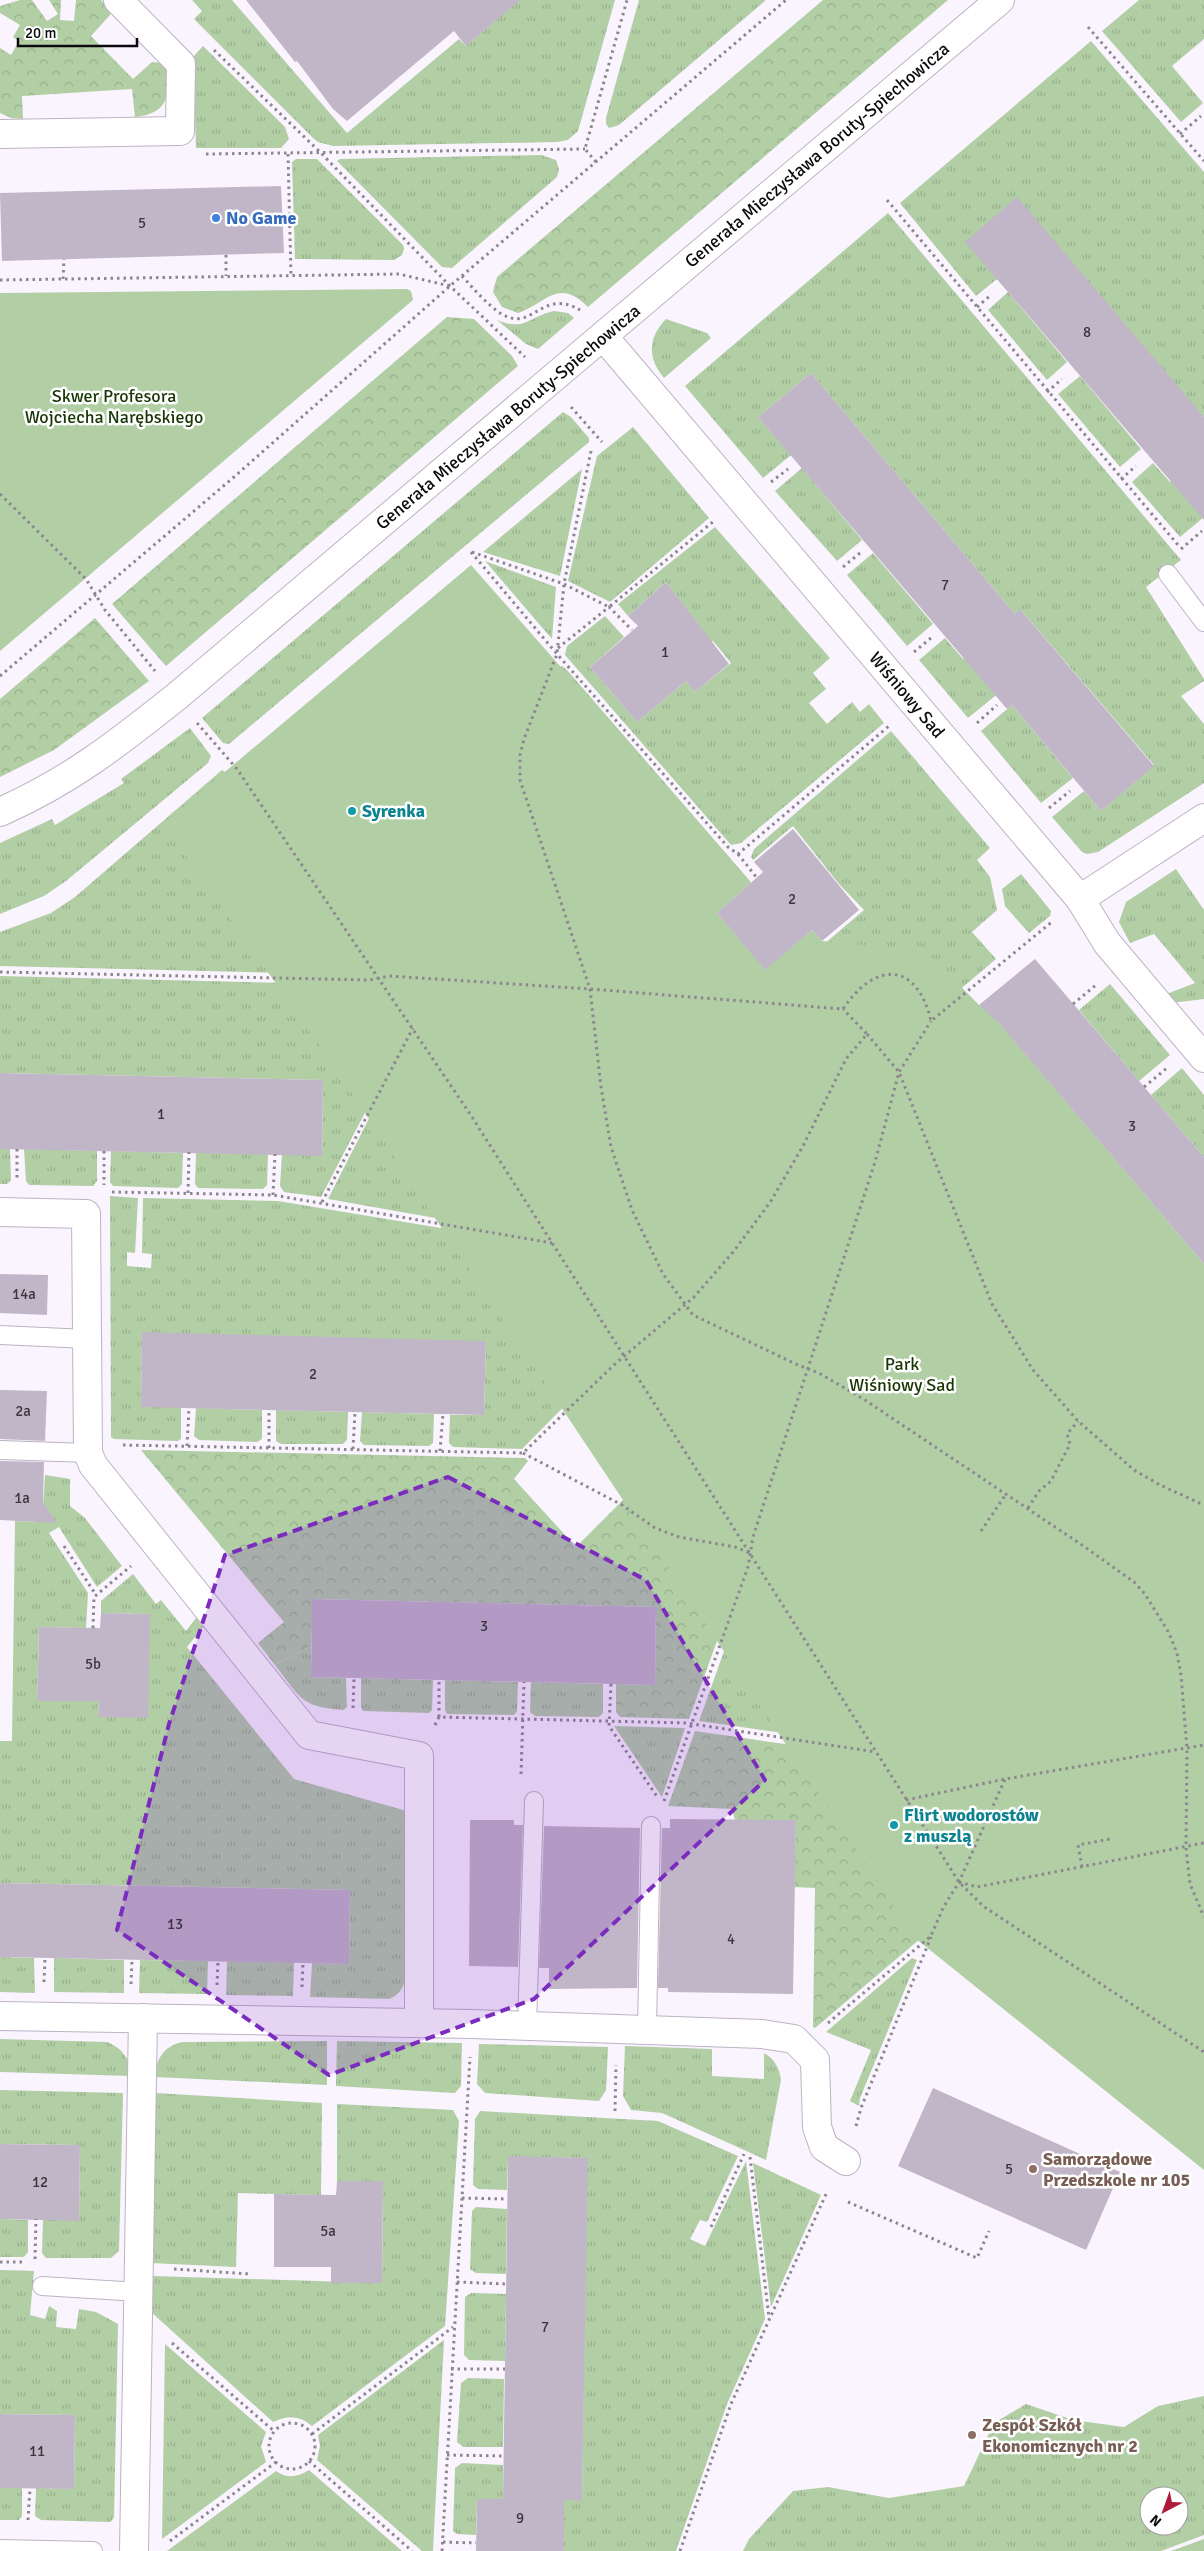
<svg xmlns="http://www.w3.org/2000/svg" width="1204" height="2551" font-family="Signika,sans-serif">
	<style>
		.grass { fill: url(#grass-tufts); fill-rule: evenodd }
		.forest { fill: url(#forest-crowns) }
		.green { fill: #b2cea5 }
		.building { fill: #c0b6c7 }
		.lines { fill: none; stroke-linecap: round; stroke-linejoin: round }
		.service-casing { stroke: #bdb3c4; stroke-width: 20 }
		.minor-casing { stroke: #bdb3c4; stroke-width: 30 }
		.path { stroke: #8c878f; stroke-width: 3; stroke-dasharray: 2.5 4; stroke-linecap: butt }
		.service { stroke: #fff; stroke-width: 18 }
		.minor { stroke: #fff; stroke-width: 28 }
		.marked { fill: #7b2cbf; fill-opacity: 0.2; stroke: #7b2cbf; stroke-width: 4; stroke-dasharray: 10 6; stroke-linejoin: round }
		.shop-dot { fill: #3f7fe0; stroke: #fff; stroke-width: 2 }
		.culture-dot { fill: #0f9aa8; stroke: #fff; stroke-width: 2 }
		.education-dot { fill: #8d6e63; stroke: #fff; stroke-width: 2 }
		.labels { text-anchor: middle; stroke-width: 5; stroke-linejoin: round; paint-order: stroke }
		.number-label { font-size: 15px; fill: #3a353d }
		.street-label { font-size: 18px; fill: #0d0a0f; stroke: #fff }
		.shop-label { font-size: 18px; font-weight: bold; fill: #366cbe; stroke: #fff; text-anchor: start }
		.park-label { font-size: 18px; fill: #193606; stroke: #fff }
		.culture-label { font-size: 18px; font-weight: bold; fill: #0d838f; stroke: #fff; text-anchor: start }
		.education-label { font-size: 18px; font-weight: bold; fill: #785e54; stroke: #fff; text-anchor: start }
	</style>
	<defs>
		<pattern id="grass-tufts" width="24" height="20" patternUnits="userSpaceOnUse" patternTransform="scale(1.25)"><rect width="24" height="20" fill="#b2cea5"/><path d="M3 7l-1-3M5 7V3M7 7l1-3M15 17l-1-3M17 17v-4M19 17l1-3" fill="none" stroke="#98b08d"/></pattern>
		<pattern id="forest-crowns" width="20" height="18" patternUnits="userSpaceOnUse" patternTransform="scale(1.25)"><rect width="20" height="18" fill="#b2cea5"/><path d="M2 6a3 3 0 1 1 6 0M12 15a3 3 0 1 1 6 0" fill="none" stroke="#98b08d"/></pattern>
	</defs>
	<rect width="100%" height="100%" fill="#faf4ff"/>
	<g class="grass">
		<polygon points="192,0 232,0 347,133 459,39 466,46 519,0 615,0 578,131 568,140 557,142 333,146 318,142 313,138 194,19 202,11"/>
		<polygon points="639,0 766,0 619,125 609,128 606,124 606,118"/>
		<polygon points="1139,0 1204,0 1204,39 1172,66 1203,103 1181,122 1102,31"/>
		<polygon points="1091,41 1204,172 1204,417 997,279 976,296 900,203"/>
		<polygon points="203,46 285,127 289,139 281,148 196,148 193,57"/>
		<polygon points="541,155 556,160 559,169 557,177 452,268 442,267 337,161 340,159"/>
		<polygon points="296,159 317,159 403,245 404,249 402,255 394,260 295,259 292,162"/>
		<polygon points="888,213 1181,560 1146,587 1204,679 1204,681 1181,696 1204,724 1204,783 1098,852 1087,854 1082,852 1052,817 1084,791 1101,811 1154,765 1021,610 1015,614 811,373 758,417 791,455 763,478 685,386"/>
		<polygon points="1008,292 1067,362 1047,380 988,310"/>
		<path d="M554,311L568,313L574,318L538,349L526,344L497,320C525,332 530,316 554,311Z"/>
		<path d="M666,319L707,333L711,338L664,378C647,358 648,337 666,319Z"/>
		<polygon points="1080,376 1141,449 1120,467 1058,394"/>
		<polygon points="563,412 571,417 589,438 589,442 229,744 223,743 202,718"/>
		<polygon points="633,427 709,518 610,602 568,581 597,456"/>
		<polygon points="1153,463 1170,482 1175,477 1204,517 1180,537 1132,482"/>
		<polygon points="802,468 862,540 837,561 775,491"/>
		<polygon points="582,469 560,576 483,552"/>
		<polygon points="715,527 830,658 813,673 826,689 809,703 827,724 852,702 860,712 869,704 884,723 741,843 731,845 565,655 567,646 605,616 624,637 590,667 637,722 686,681 695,692 731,663 713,641 711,642 666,582 628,616 618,604"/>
		<polygon points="873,553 933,624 907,646 847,575"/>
		<polygon points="485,561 556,587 552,639"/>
		<polygon points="945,638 963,659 968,654 1000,692 968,718 919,660"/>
		<polygon points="562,666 567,670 750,881 714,913 765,974 823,945 864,910 839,884 793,826 753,860 751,857 754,849 891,731 990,848 977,860 990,877 997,910 972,932 996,959 938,1008 681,991 559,668"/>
		<polygon points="1012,705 1073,778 1041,803 981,731"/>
		<polygon points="190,728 211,756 208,763 66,881 44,896 0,914 0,843 52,819 55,825 124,783 121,779"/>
		<polygon points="222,770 231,776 366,975 0,966 0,932 51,913 75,897"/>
		<polygon points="1176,869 1204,910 1204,999 1171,1003 1164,995 1195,983 1154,934 1130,943 1119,922 1126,902"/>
		<polygon points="1021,874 1051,911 1050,916 1029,933 1005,906 1002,889"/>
		<polygon points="0,976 373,985 406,1034 321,1197 284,1192 280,1186 282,1154 322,1155 323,1080 0,1073"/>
		<polygon points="1110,984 1170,1055 1139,1081 1079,1010"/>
		<polygon points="409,1040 537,1236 328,1199"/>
		<polygon points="1182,1068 1204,1095 1204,1157 1151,1095"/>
		<polygon points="0,1148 10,1149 11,1180 7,1184 0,1184"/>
		<polygon points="24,1149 97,1151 97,1181 93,1186 29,1185 26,1181"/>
		<polygon points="111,1151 183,1153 182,1184 178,1188 113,1186 110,1182"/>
		<polygon points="196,1152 268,1154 267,1185 263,1189 198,1188 195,1184"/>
		<polygon points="110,1196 138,1198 135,1253 127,1252 127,1266 151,1268 152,1254 142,1253 143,1198 278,1201 544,1245 613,1357 522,1449 453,1447 449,1443 450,1415 484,1415 486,1342 142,1333 141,1407 181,1407 181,1439 178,1441 114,1439 111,1437"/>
		<polygon points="196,1408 262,1410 262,1439 257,1442 199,1440 194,1436"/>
		<polygon points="276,1410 348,1412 347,1440 343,1444 281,1444 276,1441"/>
		<polygon points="362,1412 434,1414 433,1443 429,1446 364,1445 360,1441"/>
		<path d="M45,1475L70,1479V1506L85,1518L122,1566L97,1587L59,1527L49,1533L88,1593L86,1628L39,1627L37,1700L99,1701L98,1716L149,1614L101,1613V1601L133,1574L156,1604L161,1600L186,1631L196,1618L203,1627L187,1647L294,1779L410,1812L408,1969C405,1982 403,1994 389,1999L310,1997L312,1963L349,1964L350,1890L0,1883V1741H12L15,1521L42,1522Z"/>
		<polygon points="752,1573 860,1744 699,1721"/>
		<path d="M311,1646V1677L346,1678L347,1707L343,1710C300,1707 300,1697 275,1665Z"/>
		<polygon points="361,1678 433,1680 432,1710 429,1713 363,1711 361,1707"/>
		<polygon points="445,1680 518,1682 517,1711 514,1715 447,1714 445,1710"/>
		<polygon points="531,1682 603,1684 603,1713 599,1717 535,1716 530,1712"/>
		<polygon points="614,1726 685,1728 662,1797"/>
		<polygon points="0,1957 34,1958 35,1993 0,1992"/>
		<polygon points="54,1958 124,1960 124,1993 54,1992"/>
		<polygon points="912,1958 917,1960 860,2098 859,2106 850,2101 871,2050 826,2032"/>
		<polygon points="140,1960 208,1961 207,1994 139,1993"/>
		<polygon points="227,1961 294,1962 293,1996 226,1995"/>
		<path d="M0,2039L107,2042C123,2049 130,2058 130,2076L0,2072Z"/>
		<path d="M327,2041V2085L155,2077C156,2058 164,2046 183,2042Z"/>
		<polygon points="337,2041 462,2043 461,2086 455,2093 336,2086"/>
		<polygon points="479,2044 608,2047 606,2090 599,2101 485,2093 477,2084"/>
		<path d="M625,2046L712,2049V2076L764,2079V2053C774,2058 780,2069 781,2080L766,2160L662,2113L631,2110L623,2096Z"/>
		<polygon points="0,2090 123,2093 119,2251 111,2258 46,2258 42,2253 43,2220 79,2220 80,2145 0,2144"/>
		<polygon points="156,2093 322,2103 321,2195 238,2193 236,2267 151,2263"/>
		<path d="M337,2104L453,2110L459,2121L445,2326L312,2426C299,2415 288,2415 273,2422L151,2312L153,2276L382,2283L383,2182L337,2181Z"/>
		<polygon points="480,2111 658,2121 738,2156 707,2222 700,2220 690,2239 705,2246 746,2161 765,2319 727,2404 676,2551 564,2551 564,2500 582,2500 587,2158 508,2157 507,2190 478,2189 473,2185 475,2119"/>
		<polygon points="753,2163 821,2195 771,2307"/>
		<polygon points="476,2207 507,2209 506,2274 476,2273 470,2269 472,2211"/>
		<polygon points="0,2219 28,2220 28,2252 24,2257 0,2257"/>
		<polygon points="0,2270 34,2271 30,2315 45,2319 49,2306 57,2311 56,2327 76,2329 79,2309 96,2312 118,2324 114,2518 110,2522 41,2520 35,2516 36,2488 74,2489 75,2415 0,2414"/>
		<polygon points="471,2293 506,2294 505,2361 469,2360 464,2355 465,2297"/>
		<polygon points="444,2340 433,2551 422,2551 317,2460 320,2446 318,2435"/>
		<polygon points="165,2344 266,2432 261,2446 266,2462 162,2539"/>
		<polygon points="468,2378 504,2379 503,2447 463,2447 457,2442 461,2383"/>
		<path d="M1204,2396V2535L1161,2551H743L749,2539L793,2491L828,2487L889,2498L964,2486L994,2423L1026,2404L1073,2420L1124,2427L1158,2406ZM1149,2496H1179V2526H1149Z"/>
		<polygon points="462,2463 503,2465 503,2499 477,2499 476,2535 457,2534 453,2531 455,2468"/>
		<path d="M309,2470L402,2551H167L276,2471C287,2479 298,2477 309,2470Z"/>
		<polygon points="0,2488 22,2488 22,2516 19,2520 0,2520"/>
	</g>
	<g class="forest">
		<path d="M20,0H32L47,21L58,14L49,0H61L60,20L74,21L76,0H101L110,9V15L91,36L133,79L152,62L162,63L170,76C167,102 165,113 135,117L132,89L22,96L23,119L11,118L0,113V48L11,55L19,41L13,37L20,25L0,13V6Z"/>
		<path d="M823,0H948L588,307C558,277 547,303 518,313L502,307L493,292L497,277Z"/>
		<polygon points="447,317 474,319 512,356 518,366 166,666 112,604"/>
		<polygon points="95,618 149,681 54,750 0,777 0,699"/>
		<polygon points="141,1450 525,1458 528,1461 514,1479 576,1547 624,1499 745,1563 689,1719 620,1717 616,1712 616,1684 655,1685 656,1607 313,1599 311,1646 275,1665 258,1643 284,1622"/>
		<polygon points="695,1731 868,1756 927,1933 815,2028 813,2027 815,1888 794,1887 796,1820 735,1820 732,1809 668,1806"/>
	</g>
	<g class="green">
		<polygon points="407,289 411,291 413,300 0,651 0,293"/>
		<polygon points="471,565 751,883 717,913 765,969 812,930 822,941 926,951 979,1005 981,1007 984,1005 1204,1264 1204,2170 915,1938 321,1047 163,824"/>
		<polygon points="1204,2539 1204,2551 1171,2551"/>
	</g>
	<g class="building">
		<polygon points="246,0 520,0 466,46 454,31 347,121 333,109 297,61 295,62"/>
		<polygon points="281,186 284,253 2,261 0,193"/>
		<polygon points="1017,197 1204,417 1204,520 965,242"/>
		<polygon points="811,373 1015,614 1020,609 1154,766 1101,811 1012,705 1007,709 758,417"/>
		<polygon points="666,582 729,664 695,692 686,681 637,722 590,667 638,626 628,616"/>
		<polygon points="793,829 859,910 822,941 812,930 765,970 717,913 763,872 754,862"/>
		<polygon points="1035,959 1204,1157 1204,1264 998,1022 979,1005"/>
		<polygon points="0,1073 323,1080 322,1156 0,1149"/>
		<polygon points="0,1274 48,1275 47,1315 0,1313"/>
		<polygon points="142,1332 486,1341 484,1415 141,1407"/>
		<polygon points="0,1390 47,1391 45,1441 0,1439"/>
		<polygon points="0,1461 44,1462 43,1502 57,1523 0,1520"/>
		<polygon points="312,1599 656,1607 655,1685 311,1677"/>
		<polygon points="101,1613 150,1614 148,1718 98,1717 99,1701 37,1701 39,1627 100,1628"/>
		<polygon points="670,1819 796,1820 793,1994 668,1992 668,1988 658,1988 662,1828 670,1828"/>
		<polygon points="470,1820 514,1820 514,1825 523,1825 518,1967 469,1966"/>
		<polygon points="544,1826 640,1828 637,1988 549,1989 549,1968 539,1968"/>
		<polygon points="0,1883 350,1890 349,1964 0,1957"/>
		<polygon points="933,2088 1120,2172 1086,2250 898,2166"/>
		<polygon points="0,2144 80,2145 79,2221 0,2219"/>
		<polygon points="508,2156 588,2158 582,2501 564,2500 564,2551 476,2551 477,2499 503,2499"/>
		<polygon points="337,2181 383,2181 382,2283 331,2283 331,2267 274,2267 274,2194 336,2195"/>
		<polygon points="0,2414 75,2415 74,2489 0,2488"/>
	</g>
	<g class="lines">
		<g class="service-casing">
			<g id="service">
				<polyline points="1168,574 1204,622"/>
				<polyline points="0,1335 87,1339"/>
				<polyline points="0,1450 88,1453"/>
				<polyline points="527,2026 534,1801"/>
				<polyline points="647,2029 651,1826"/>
				<polyline points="42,2286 139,2292"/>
				<polyline points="0,2549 93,2551"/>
			</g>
		</g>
		<g class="minor-casing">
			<g id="minor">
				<polyline points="0,134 180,131 181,64 118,0"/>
				<polyline points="603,336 1080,899 1107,943 1204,1058"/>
				<path d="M0,812C70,781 117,744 176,697L1000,0"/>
				<polyline points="1080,899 1204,818"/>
				<polyline points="0,1212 86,1214 88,1453 93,1465 309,1735 419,1756 419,2023"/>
				<polyline points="0,2016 471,2024 762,2034 794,2039 815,2060 817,2127 824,2147 846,2161"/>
				<polyline points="134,2551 143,2018"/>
			</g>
		</g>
		<g class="path">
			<polyline points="1088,27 1204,161"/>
			<polyline points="214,50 320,152 450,286 525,357"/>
			<polyline points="1180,134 1201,116"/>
			<polyline points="206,154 585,149"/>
			<polyline points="288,154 291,275"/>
			<polyline points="596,162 585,149 627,0"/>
			<polyline points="887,200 1178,545"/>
			<polyline points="226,255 226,276"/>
			<path d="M462,276C473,288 493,312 508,317C534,327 544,289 580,310"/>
			<polyline points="63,279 64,259"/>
			<polyline points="0,280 399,274 450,286"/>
			<polyline points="977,307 991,295"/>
			<polyline points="1047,392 1062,379"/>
			<polyline points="571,407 602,442"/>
			<polyline points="591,451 564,584 557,654 524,739 520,755 520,780 590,989 601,1087 611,1147 632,1210 663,1274 693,1315 798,1365 819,1373 865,1400 1082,1545 1134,1582 1145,1594 1169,1633 1177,1653 1181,1675 1187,1749 1186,1848 1190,1884 1204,1917"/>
			<polyline points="1121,479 1136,466"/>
			<polyline points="771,482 788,469"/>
			<polyline points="0,494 86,579 105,610 155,671"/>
			<polyline points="1181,549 1202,531"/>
			<polyline points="471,552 557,654 728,847 738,854 889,726"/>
			<polyline points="472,552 564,584 609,607 714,521"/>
			<polyline points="843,567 860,553"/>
			<polyline points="558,648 609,607 632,630"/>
			<polyline points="914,652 931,638"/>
			<polyline points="0,676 234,477 450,286 786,0"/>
			<polyline points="197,723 237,769 470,1114 959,1882 983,1906 1204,2052"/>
			<polyline points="977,723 997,705"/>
			<polyline points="1049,808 1070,791"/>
			<polyline points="738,854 757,878"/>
			<path d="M0,972L369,980L390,976L590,989L843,1009C875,961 917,961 931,1021L1053,921"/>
			<polyline points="1073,1004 1096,985"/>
			<polyline points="867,1034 899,1072 992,1304 1033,1370 1078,1421 1134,1470 1160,1485 1204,1505"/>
			<polyline points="1144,1087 1167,1068"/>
			<polyline points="17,1149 17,1178"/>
			<polyline points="104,1151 104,1185"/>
			<polyline points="112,1192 273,1195 552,1243"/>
			<polyline points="188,1193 189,1152"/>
			<polyline points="273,1195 275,1154"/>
			<polyline points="322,1202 413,1028"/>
			<polyline points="123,1445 523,1453 616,1363 694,1297 734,1251 771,1201 803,1146 846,1059 867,1034 843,1009"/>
			<polyline points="187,1446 189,1408"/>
			<polyline points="269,1448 269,1410"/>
			<polyline points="353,1449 355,1412"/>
			<polyline points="440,1451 443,1414"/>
			<polyline points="523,1453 622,1505 655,1528 679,1537 735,1547 750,1553"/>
			<polyline points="1028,1508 1039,1491 1051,1481 1070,1444 1067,1434 1078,1421"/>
			<polyline points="981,1531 1006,1494"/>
			<polyline points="64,1546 96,1595"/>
			<polyline points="93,1628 94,1597 131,1566"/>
			<polyline points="611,1684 609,1726 658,1798"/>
			<polyline points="353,1708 354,1679"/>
			<polyline points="439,1717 439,1680"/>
			<polyline points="435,1725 439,1717 686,1723 876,1752"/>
			<polyline points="521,1774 524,1682"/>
			<polyline points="906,1800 1005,1779 1204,1745"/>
			<polyline points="664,1801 748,1567 753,1537 875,1162 899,1072 931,1021"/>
			<polyline points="1082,1867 1078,1845 1110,1839"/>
			<polyline points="959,1882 977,1887 1204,1843"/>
			<polyline points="44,1982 45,1958"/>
			<polyline points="131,1984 132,1960"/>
			<polyline points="217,1985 218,1961"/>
			<polyline points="302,1987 303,1963"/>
			<polyline points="828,2023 931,1936 943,1908 959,1882 1005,1779"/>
			<polyline points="615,2111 616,2065"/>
			<polyline points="856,2126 861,2108 931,1937"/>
			<polyline points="750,2157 769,2318"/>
			<polyline points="462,2198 507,2199"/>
			<polyline points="848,2202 977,2258 989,2231"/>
			<polyline points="711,2227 744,2154"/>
			<polyline points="35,2259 36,2219"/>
			<polyline points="0,2262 24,2262"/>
			<polyline points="174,2269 250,2274"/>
			<polyline points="457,2282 506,2284"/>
			<polyline points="172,2343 274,2431"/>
			<polyline points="451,2369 505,2369"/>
			<circle cx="292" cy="2446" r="23"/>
			<polyline points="312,2434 453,2327"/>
			<polyline points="447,2455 503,2456"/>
			<polyline points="309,2461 412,2551"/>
			<polyline points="28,2520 30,2488"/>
			<polyline points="170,2541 276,2462"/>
			<polyline points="443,2542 476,2543"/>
			<polyline points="442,2551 470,2057"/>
			<polyline points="680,2551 731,2404 827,2192"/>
		</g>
		<use href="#service" class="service"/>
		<use href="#minor" class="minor"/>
	</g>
	<path class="marked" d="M448,1477L646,1580L765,1780L534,1999L329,2075L117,1930L169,1724L225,1555Z"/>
	<circle class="shop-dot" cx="216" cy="218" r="5"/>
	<g class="culture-dot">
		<circle cx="352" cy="811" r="5"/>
		<circle cx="894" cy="1825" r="5"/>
	</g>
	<g class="education-dot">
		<circle cx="1033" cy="2169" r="5"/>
		<circle cx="972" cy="2435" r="5"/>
	</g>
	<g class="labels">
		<g class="number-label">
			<text x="142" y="228">5</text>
			<text x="1087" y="337">8</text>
			<text x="945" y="590">7</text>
			<text x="665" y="657">1</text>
			<text x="792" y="904">2</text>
			<text x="161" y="1119">1</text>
			<text x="1132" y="1131">3</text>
			<text x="24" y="1299">14a</text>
			<text x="313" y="1379">2</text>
			<text x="23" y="1416">2a</text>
			<text x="22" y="1503">1a</text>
			<text x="484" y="1631">3</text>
			<text x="93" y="1669">5b</text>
			<text x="175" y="1929">13</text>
			<text x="731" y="1944">4</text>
			<text x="1009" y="2174">5</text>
			<text x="40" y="2187">12</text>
			<text x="328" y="2236">5a</text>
			<text x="545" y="2332">7</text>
			<text x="37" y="2456">11</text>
			<text x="520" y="2523">9</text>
		</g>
		<g class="street-label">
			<text transform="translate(817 155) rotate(-40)" y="6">Generała Mieczysława Boruty-Spiechowicza</text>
			<text transform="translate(508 417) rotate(-40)" y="6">Generała Mieczysława Boruty-Spiechowicza</text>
			<text transform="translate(907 695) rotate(50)" y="6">Wiśniowy Sad</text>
		</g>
		<g class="shop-label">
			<text x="226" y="224">No Game</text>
		</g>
		<g class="park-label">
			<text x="114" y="402">Skwer Profesora<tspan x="114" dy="21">Wojciecha Narębskiego</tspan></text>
			<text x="902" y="1370">Park<tspan x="902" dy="21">Wiśniowy Sad</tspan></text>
		</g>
		<g class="culture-label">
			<text x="362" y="817">Syrenka</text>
			<text x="904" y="1821">Flirt wodorostów<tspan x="904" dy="21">z muszlą</tspan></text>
		</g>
		<g class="education-label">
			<text x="1043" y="2165">Samorządowe<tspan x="1043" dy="21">Przedszkole nr 105</tspan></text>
			<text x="982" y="2431">Zespół Szkół<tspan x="982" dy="21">Ekonomicznych nr 2</tspan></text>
		</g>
	</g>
	<g transform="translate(1164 2511) rotate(221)"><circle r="24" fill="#ffffff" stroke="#9e9d9f"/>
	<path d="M0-4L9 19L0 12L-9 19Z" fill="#af1c3b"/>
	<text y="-8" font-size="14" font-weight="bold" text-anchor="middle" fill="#0d0a0f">N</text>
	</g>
	<path d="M18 38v8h119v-8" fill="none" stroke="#0d0a0f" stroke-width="2.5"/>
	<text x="25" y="38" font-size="15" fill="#0d0a0f" stroke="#ffffff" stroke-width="4" paint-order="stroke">20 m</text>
</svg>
